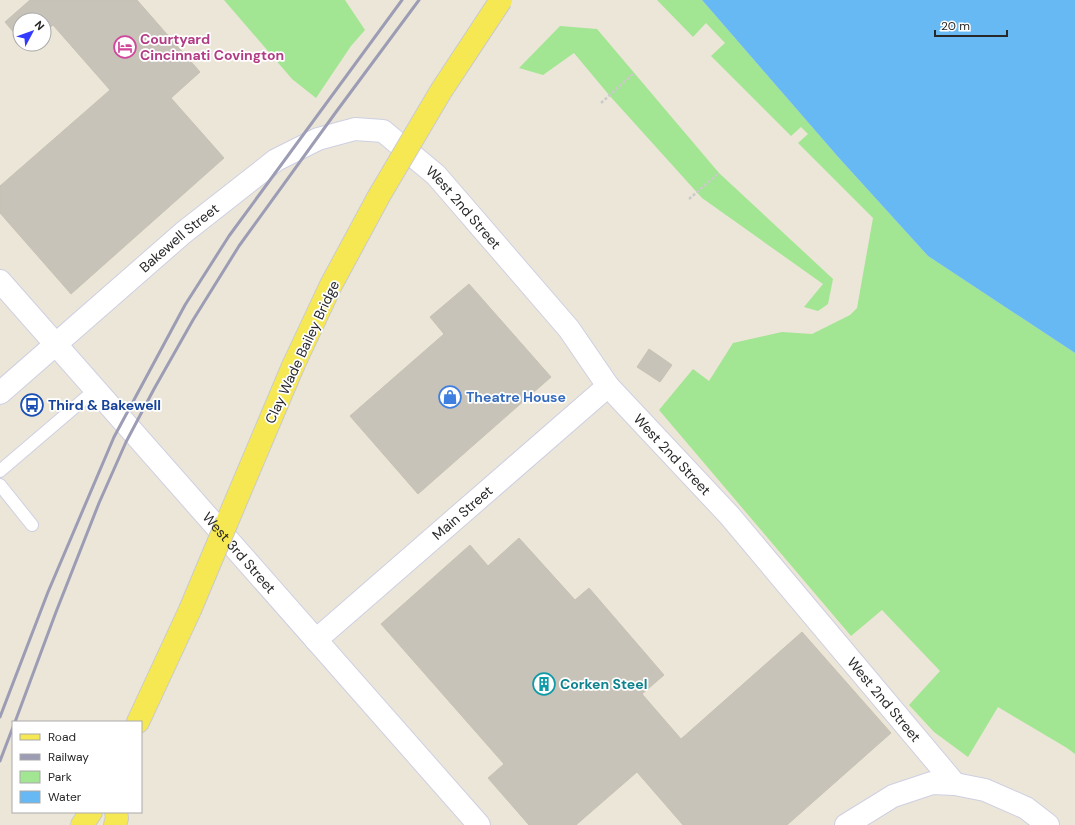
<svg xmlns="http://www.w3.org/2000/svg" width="1075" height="825" font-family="'DM Sans',sans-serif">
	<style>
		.green { fill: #a2e592 }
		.water { fill: #66b9f3 }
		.building { fill: #c7c3b9; stroke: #c7c2b3 }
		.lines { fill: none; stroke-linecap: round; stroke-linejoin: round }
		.lane-casing { stroke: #cecfe2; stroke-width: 14 }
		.street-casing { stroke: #cecfe2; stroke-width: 24 }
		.secondary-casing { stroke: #cecfe2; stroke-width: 24 }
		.primary-casing { stroke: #cbcbcb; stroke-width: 24 }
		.path { stroke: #cbcbcb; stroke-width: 2.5; stroke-dasharray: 3 2; stroke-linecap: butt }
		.lane { stroke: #fff; stroke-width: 12 }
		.street { stroke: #fff; stroke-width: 22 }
		.secondary { stroke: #fff; stroke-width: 22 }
		.primary { stroke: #f6e853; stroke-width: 22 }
		.rail { stroke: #9c9cb4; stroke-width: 3 }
		.primary-bridge-casing { stroke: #cbcbcb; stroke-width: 24; stroke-linecap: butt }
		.primary-bridge { stroke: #f6e853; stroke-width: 22 }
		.labels { text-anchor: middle; stroke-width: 3.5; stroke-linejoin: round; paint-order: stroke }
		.hotel-label { font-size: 14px; font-weight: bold; fill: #b23c85; stroke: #fff; text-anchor: start }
		.street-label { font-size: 14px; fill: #282828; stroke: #fff }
		.shop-label { font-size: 14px; font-weight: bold; fill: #366cbe; stroke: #fff; text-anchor: start }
		.transit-label { font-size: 14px; font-weight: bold; fill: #164399; stroke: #fff; text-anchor: start }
		.culture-label { font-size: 14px; font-weight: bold; fill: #0d838f; stroke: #fff; text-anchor: start }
	</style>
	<rect width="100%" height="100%" fill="#ece6d9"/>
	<g class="green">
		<polygon points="224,0 345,0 365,30 351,46 316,98 292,79"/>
		<polygon points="657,0 702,0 839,158 928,256 1075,353 1075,754 1067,748 998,707 968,757 934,732 909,705 940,671 882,610 851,636 659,410 693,369 709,381 733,343 782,332 812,334 850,315 857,308 873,218 798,143 808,134 801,127 791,136 711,56 725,43 706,23 693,37"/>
		<polygon points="560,26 597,29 719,173 833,279 828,304 818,311 804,307 823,284 702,198 609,95 574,53 543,75 519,68"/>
	</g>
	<polygon class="water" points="702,0 1075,0 1075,353 928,256 839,158"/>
	<g class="building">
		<polygon points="30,0 137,0 200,72 171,98 224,158 71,294 0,213 0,186 110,90 53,25 44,33 44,20 20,20 20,40 5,22"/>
		<polygon points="469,284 551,377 418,494 350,416 444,334 430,317"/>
		<polygon points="649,349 672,365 660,382 637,367"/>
		<polygon points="519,538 575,600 589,588 664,675 642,694 681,739 802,632 891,733 787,825 683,825 637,772 576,825 529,825 488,778 504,764 381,624 470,545 488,566"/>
	</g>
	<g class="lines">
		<g class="lane-casing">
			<g id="lane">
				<polyline points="0,471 96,389"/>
				<polyline points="0,485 32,525"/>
			</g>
		</g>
		<g class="street-casing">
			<g id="street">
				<path id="s1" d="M0,393L183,233L276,160L318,139L355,129L383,131L436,175L569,329L608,386L729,515L955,784"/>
				<path id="s2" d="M316,640L608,386"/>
			</g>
		</g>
		<g class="secondary-casing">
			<g id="secondary">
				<path id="s3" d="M0,281L479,825"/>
				<polyline points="846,825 893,796 932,783 955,784 985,790 1026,808 1048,825"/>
			</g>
		</g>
		<g class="primary-casing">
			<g id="primary">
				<polyline points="227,522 293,366"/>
				<polyline points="138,722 190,610"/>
				<polyline points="82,825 91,812"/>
				<polyline points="115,825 117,818 116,812"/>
			</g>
		</g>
		<g class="path">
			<polyline points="601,103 634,73"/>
			<polyline points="689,199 719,173"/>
		</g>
		<use href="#lane" class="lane"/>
		<use href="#street" class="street"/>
		<use href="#secondary" class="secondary"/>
		<use href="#primary" class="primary"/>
		<g class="rail">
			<polyline points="0,717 48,592 114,437 185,305 229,236 402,0"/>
			<polyline points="15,722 56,612 99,503 126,442 154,389 193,320 239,246 336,112 419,0"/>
			<polyline points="0,761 13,727"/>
		</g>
		<g class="primary-bridge-casing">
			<g id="primary-bridge">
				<polyline points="293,366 331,285 379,196 441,91 501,0"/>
				<polyline points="190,610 227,522"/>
			</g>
		</g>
		<use href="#primary-bridge" class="primary-bridge"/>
	</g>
	<defs>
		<g id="hotel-ring" transform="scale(1.15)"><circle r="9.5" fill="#fff" stroke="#d1479c" stroke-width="1.5"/><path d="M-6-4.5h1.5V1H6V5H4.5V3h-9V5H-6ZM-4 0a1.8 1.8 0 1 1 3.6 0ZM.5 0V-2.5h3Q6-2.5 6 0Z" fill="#d1479c"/></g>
		<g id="shop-ring" transform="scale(1.15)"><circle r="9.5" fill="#fff" stroke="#3f7fe0" stroke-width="1.5"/><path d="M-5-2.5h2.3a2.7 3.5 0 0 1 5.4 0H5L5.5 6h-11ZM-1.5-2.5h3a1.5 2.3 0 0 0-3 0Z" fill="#3f7fe0"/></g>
		<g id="bus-ring" transform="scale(1.15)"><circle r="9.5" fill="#fff" stroke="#1a4fb4" stroke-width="1.5"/><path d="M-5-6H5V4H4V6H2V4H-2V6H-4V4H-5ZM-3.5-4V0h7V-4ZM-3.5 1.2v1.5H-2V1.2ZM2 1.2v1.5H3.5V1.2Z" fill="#1a4fb4"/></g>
		<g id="building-ring" transform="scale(1.15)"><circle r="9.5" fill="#fff" stroke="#0f9aa8" stroke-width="1.5"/><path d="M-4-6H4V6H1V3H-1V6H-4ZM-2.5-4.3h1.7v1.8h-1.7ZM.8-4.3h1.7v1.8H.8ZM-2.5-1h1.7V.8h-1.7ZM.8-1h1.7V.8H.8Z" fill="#0f9aa8"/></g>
	</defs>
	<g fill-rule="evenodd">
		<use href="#hotel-ring" x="125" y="47"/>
		<use href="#shop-ring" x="450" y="397"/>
		<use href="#bus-ring" x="32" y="405"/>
		<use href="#building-ring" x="544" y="684"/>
	</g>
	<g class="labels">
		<g class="hotel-label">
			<text x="140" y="44">Courtyard<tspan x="140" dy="16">Cincinnati Covington</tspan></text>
		</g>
		<g class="street-label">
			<text dy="5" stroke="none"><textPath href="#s1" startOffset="586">West 2nd Street</textPath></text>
			<text dy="5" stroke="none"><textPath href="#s1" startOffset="237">Bakewell Street</textPath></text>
			<text transform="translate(302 352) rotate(-65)" y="5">Clay Wade Bailey Bridge</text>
			<text dy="5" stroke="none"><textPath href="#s1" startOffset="910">West 2nd Street</textPath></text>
			<text dy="5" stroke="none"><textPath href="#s2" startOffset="194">Main Street</textPath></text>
			<text dy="5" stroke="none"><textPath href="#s3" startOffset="362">West 3rd Street</textPath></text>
			<text dy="5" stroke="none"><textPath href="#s1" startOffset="1234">West 2nd Street</textPath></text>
		</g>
		<g class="shop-label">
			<text x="466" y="402">Theatre House</text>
		</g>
		<g class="transit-label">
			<text x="48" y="410">Third &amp; Bakewell</text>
		</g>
		<g class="culture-label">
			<text x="560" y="689">Corken Steel</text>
		</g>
	</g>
	<rect x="12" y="721" width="130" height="92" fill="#ffffff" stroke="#a9a9a9"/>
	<rect x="20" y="734" width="20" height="6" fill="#f6e853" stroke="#a9a9a9"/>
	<text x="48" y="741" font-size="12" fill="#282828">Road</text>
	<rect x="20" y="754" width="20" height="6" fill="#9c9cb4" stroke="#a9a9a9"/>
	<text x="48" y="761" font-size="12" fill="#282828">Railway</text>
	<rect x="20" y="771" width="20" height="12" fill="#a2e592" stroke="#a9a9a9"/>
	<text x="48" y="781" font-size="12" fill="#282828">Park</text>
	<rect x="20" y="791" width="20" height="12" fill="#66b9f3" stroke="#a9a9a9"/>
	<text x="48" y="801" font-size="12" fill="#282828">Water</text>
	<g transform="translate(32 32) rotate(49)"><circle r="19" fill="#ffffff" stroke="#a9a9a9"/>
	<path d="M0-3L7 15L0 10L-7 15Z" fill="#323bff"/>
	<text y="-6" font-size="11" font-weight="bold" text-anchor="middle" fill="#282828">N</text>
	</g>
	<path d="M935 30v6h72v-6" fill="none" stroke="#282828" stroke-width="2"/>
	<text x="941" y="30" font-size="12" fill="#282828" stroke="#ffffff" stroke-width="3" paint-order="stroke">20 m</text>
</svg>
